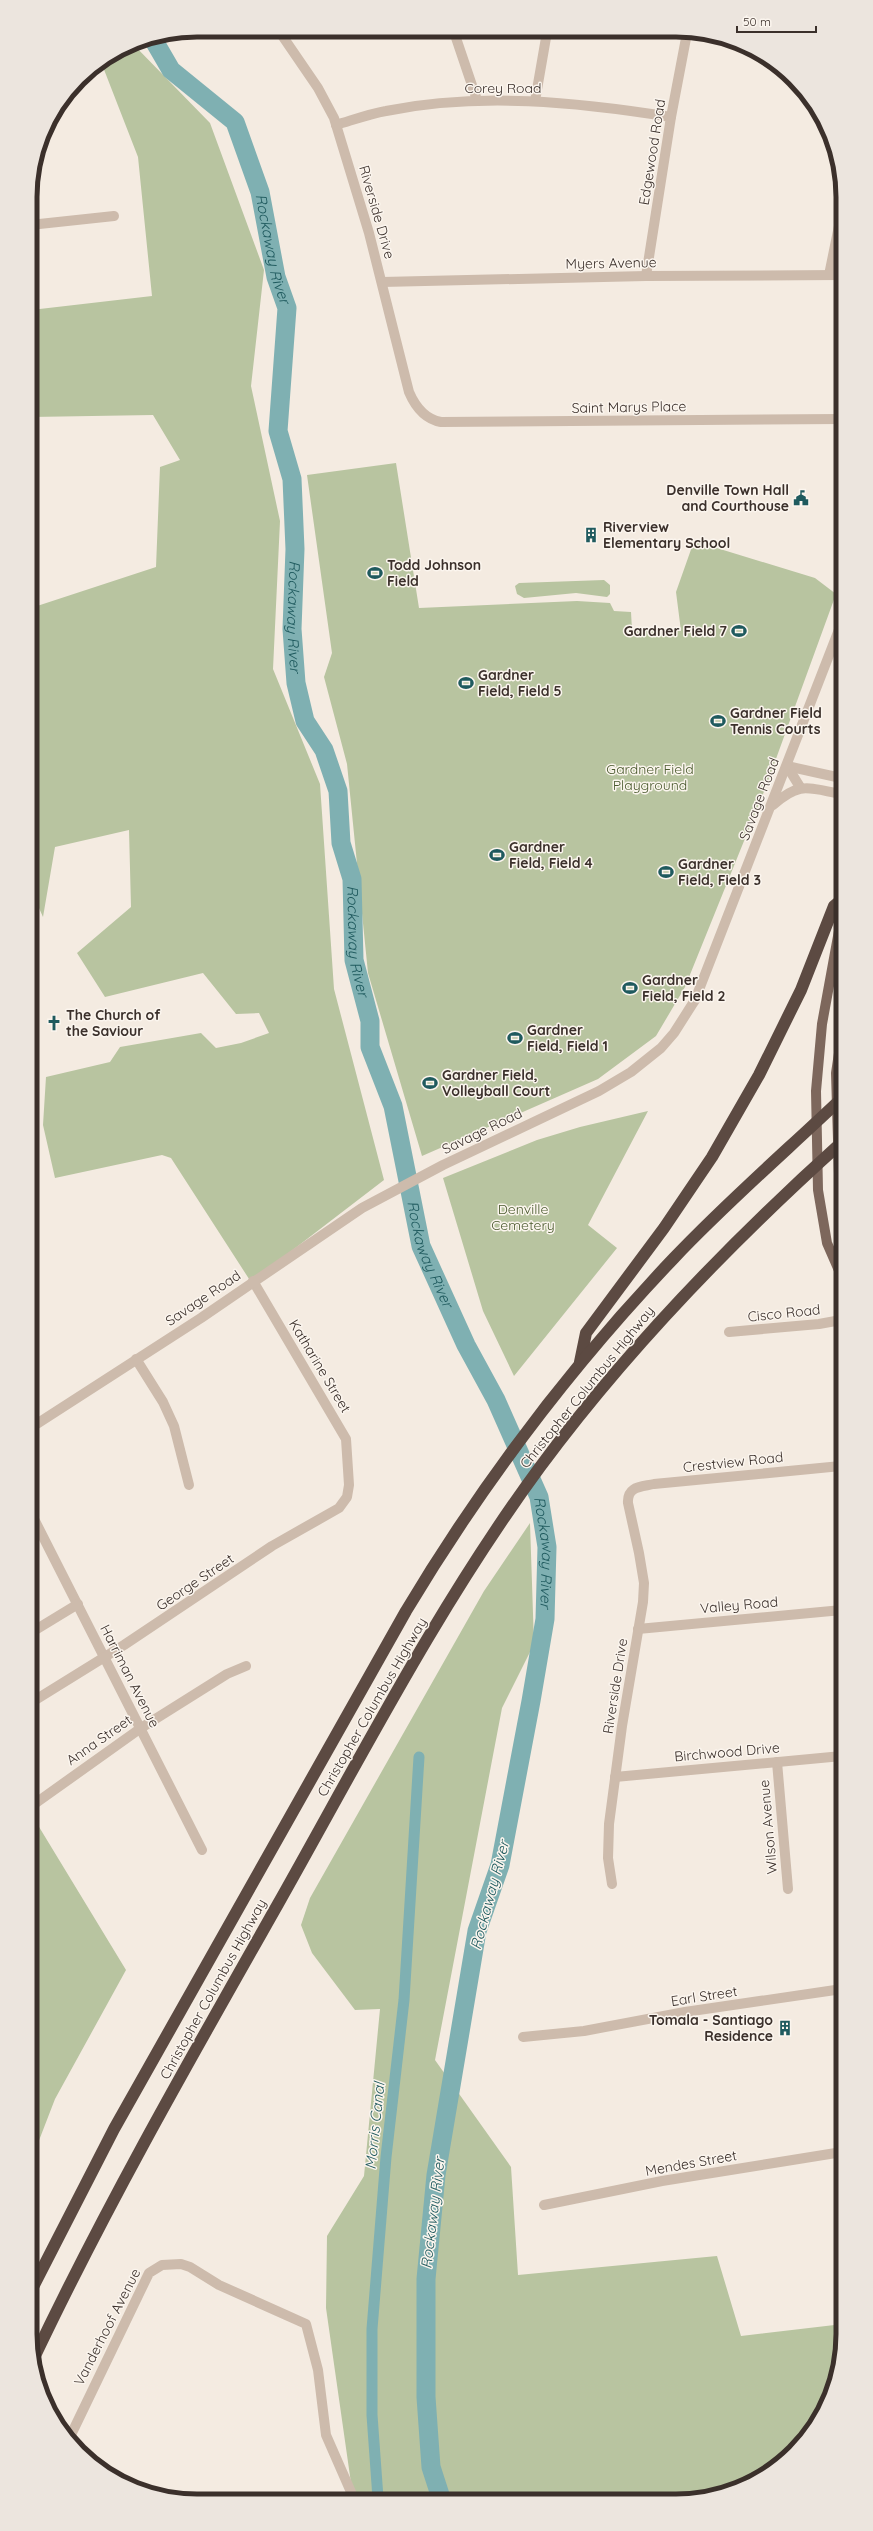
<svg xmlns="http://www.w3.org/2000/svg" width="873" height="2531" font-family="Quicksand,sans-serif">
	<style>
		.green { fill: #b8c4a0 }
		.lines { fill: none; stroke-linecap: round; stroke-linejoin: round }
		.canal { stroke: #7fb0b2; stroke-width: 11 }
		.river { stroke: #7fb0b2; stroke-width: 19 }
		.minor { stroke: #cdbbac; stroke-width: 10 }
		.tertiary { stroke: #cdbbac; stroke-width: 10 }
		.primary { stroke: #7d675c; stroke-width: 10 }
		.motorway { stroke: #5c4a42; stroke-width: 12 }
		.labels { text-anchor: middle; stroke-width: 3; stroke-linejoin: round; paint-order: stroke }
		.street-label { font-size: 14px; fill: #3b302b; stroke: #fbf5ee }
		.poi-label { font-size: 14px; font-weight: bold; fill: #3b302b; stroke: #fbf5ee; text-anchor: start }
		.park-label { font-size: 14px; fill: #4a5a2e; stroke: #fbf5ee }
		.water-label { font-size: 15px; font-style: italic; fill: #1f5a5e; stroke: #fbf5ee }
		.rim { fill: none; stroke: #3b302b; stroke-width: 5 }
	</style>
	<rect width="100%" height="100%" fill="#f4ebe1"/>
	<g class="green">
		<polygon points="132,43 210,123 264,270 251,386 280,521 273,669 320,784 334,989 384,1180 251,1282 171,1158 162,1155 55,1178 43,1125 46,1077 110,1062 120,1047 201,1033 216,1048 241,1043 269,1033 259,1013 236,1014 203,973 105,997 77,953 131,907 129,830 55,847 43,917 31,890 31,608 156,567 160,467 180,460 153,415 31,417 31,310 152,296 138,157 103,67 99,64"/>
		<polygon points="396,463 419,608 577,601 610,603 614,611 631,612 632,630 681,631 676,592 694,541 815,578 836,594 765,789 685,987 656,1036 598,1079 422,1156 368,973 347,764 324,677 332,653 307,475"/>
		<polygon points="604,580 610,585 610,594 607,597 576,593 524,598 517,594 515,586 519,583"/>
		<polygon points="648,1111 588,1225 617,1248 514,1376 483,1311 443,1178 537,1140 580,1127"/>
		<path d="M530,1523L534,1644L502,1708L435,2060L511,2167L518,2275L717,2256L741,2336L843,2324C843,2387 815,2444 760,2478C746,2487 725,2492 709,2498H347L351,2483L326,2308L327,2236L364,2176L380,2009L355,2010L312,1953L301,1925L310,1898L484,1591Z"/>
		<polygon points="33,1817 126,1970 55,2099 33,2156"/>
	</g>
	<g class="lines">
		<polyline class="canal" points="378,2498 372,2415 372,2329 386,2157 404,2000 419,1757"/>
		<path class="river" id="s1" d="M153,39L171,70L235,122L260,192L276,277L287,308L278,431L292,479L295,549L292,629L296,683L305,721L324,750L338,791L341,843L352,879L354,960L370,1021V1047L393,1106L421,1246L466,1345L496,1400L539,1497L547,1547L545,1619L531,1701L500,1865L477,1931L436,2175L426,2279V2397L431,2467L441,2498"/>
		<g class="minor">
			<path d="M279,31L318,88L334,118L369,233L409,392C415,406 424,419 441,422L840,419"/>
			<polyline points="454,32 477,100"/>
			<polyline points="535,101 547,32"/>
			<path d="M336,125C353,120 369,114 386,111C480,92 577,102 671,117"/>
			<polyline points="30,225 114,216"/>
			<polyline points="829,275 840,221"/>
			<polyline points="646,276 671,117 687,33"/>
			<polyline points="382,282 646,276 840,275"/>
			<polyline points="729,1332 819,1324 841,1320"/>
			<polyline points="136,1359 163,1402 174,1426 189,1485"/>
			<polyline points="32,1515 202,1850"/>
			<polyline points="638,1629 842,1610"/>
			<polyline points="32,1632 78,1604"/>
			<polyline points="32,1702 124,1645 272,1546 339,1508 347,1497 349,1485 346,1439 253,1281"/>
			<polyline points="777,1762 788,1889"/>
			<polyline points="615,1777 842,1756"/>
			<polyline points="33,1805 141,1728 227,1674 246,1666"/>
			<path d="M612,1884L608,1858L609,1824L622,1726L643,1602L644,1583L639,1553L628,1503C627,1486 641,1487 654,1484L841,1466"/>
			<polyline points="523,2037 584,2031 685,2012 842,1989"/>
			<polyline points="544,2205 662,2181 842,2152"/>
			<polyline points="69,2439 149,2273 162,2265 181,2264 190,2267 219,2285 306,2324 318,2370 326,2435 351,2492 348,2498"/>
		</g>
		<g class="tertiary">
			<polyline points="787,766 841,778"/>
			<polyline points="787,766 800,787"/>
			<path d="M773,805C800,781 808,788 841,794"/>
			<polyline points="32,1427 201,1318 362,1208 443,1165 599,1091 631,1072 661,1048 674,1033 695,1000 840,627"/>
		</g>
		<g class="primary">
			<polyline points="841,920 822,1024 816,1091 818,1190 827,1243 841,1275"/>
			<polyline points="841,1040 836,1073 841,1240"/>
			<polyline points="839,1267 841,1242"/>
		</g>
		<g class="motorway">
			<polyline points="580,1362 586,1333 664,1228 712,1157 759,1075 801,990 834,906 841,900"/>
			<path d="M33,2287L114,2129L406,1611C482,1484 571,1366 674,1258C727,1202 785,1152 841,1099"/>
			<path d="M33,2360C107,2204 193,2054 278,1904C361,1757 439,1604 540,1467C628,1348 731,1242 841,1143"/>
		</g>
	</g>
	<defs>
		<g id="civic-bare" transform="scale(1.2)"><path d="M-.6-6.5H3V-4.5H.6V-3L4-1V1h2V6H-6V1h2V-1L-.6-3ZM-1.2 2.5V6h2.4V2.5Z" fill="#1f5a5e" stroke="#fbf5ee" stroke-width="2.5" paint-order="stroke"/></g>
		<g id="building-bare" transform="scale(1.2)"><path d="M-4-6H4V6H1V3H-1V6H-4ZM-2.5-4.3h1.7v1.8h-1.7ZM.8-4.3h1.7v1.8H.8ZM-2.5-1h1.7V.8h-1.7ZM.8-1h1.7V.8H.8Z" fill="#1f5a5e" stroke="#fbf5ee" stroke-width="2.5" paint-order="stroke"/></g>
		<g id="stadium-bare" transform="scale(1.2)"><path d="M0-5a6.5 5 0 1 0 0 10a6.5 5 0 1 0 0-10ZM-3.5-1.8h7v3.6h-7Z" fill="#1f5a5e" stroke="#fbf5ee" stroke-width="2.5" paint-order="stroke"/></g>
		<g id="church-bare" transform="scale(1.2)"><path d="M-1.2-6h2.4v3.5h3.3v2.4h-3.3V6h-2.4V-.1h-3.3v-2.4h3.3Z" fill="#1f5a5e" stroke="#fbf5ee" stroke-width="2.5" paint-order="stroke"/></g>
	</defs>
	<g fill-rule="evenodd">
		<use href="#civic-bare" x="801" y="498"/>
		<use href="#building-bare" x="591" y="535"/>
		<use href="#stadium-bare" x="375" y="573"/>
		<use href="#stadium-bare" x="739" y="631"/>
		<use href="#stadium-bare" x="466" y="683"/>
		<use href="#stadium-bare" x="718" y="721"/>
		<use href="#stadium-bare" x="497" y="855"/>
		<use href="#stadium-bare" x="666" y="872"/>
		<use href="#stadium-bare" x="630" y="988"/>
		<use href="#church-bare" x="54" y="1023"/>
		<use href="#stadium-bare" x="515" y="1038"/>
		<use href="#stadium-bare" x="430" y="1083"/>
		<use href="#building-bare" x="785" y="2028"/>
	</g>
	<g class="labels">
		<g class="street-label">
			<text x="503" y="93">Corey Road</text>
			<text transform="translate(652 152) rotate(-81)" y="5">Edgewood Road</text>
			<text transform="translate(377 212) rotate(74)" y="5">Riverside Drive</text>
			<text transform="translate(611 263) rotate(-1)" y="5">Myers Avenue</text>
			<text transform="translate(629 407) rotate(-1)" y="5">Saint Marys Place</text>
			<text transform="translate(759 799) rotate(-69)" y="5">Savage Road</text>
			<text transform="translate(482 1131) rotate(-26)" y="5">Savage Road</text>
			<text transform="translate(203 1298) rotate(-34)" y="5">Savage Road</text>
			<text transform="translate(784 1313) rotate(-6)" y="5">Cisco Road</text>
			<text transform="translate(320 1366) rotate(59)" y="5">Katharine Street</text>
			<text transform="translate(587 1387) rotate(-51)" y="5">Christopher Columbus Highway</text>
			<text transform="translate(733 1462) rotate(-6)" y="5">Crestview Road</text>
			<text transform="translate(195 1582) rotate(-34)" y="5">George Street</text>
			<text transform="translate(739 1605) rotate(-5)" y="5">Valley Road</text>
			<text transform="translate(130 1676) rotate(63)" y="5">Harriman Avenue</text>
			<text transform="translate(615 1686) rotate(-81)" y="5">Riverside Drive</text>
			<text transform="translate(372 1707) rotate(-60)" y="5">Christopher Columbus Highway</text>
			<text transform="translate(99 1740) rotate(-35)" y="5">Anna Street</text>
			<text transform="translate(727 1752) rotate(-5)" y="5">Birchwood Drive</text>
			<text transform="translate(768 1827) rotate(-95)" y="5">Wilson Avenue</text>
			<text transform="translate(213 1989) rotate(-61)" y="5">Christopher Columbus Highway</text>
			<text transform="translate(704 1996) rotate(-9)" y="5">Earl Street</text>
			<text transform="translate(691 2163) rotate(-10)" y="5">Mendes Street</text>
			<text transform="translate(107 2327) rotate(-63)" y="5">Vanderhoof Avenue</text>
		</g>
		<g class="poi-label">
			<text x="789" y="495" text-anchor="end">Denville Town Hall<tspan x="789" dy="16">and Courthouse</tspan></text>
			<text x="603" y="532">Riverview<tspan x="603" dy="16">Elementary School</tspan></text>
			<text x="387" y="570">Todd Johnson<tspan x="387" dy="16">Field</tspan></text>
			<text x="727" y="636" text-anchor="end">Gardner Field 7</text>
			<text x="478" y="680">Gardner<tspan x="478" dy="16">Field, Field 5</tspan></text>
			<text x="730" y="718">Gardner Field<tspan x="730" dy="16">Tennis Courts</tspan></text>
			<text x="509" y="852">Gardner<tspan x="509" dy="16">Field, Field 4</tspan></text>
			<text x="678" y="869">Gardner<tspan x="678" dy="16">Field, Field 3</tspan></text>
			<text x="642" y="985">Gardner<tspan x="642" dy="16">Field, Field 2</tspan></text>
			<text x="66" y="1020">The Church of<tspan x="66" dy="16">the Saviour</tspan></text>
			<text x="527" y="1035">Gardner<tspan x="527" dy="16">Field, Field 1</tspan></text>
			<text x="442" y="1080">Gardner Field,<tspan x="442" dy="16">Volleyball Court</tspan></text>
			<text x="773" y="2025" text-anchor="end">Tomala - Santiago<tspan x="773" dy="16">Residence</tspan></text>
		</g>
		<g class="park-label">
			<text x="650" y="774">Gardner Field<tspan x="650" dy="16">Playground</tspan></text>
			<text x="523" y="1214">Denville<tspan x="523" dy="16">Cemetery</tspan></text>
		</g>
		<g class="water-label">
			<text dy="5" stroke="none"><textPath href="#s1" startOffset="251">Rockaway River</textPath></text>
			<text dy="5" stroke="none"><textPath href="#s1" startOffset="623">Rockaway River</textPath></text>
			<text dy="5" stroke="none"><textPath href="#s1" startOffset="959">Rockaway River</textPath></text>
			<text dy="5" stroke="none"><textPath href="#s1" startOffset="1283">Rockaway River</textPath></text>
			<text dy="5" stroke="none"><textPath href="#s1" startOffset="1606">Rockaway River</textPath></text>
			<text transform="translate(490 1895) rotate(-75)" y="5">Rockaway River</text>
			<text transform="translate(375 2126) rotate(-84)" y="5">Morris Canal</text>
			<text transform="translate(433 2213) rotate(-83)" y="5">Rockaway River</text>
		</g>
	</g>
	<path d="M0 0H873V2531H0ZM197 37H676A160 160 0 0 1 836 197V2334A160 160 0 0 1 676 2494H197A160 160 0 0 1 37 2334V197A160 160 0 0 1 197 37Z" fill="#ece5de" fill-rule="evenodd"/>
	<path class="rim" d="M197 37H676A160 160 0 0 1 836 197V2334A160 160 0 0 1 676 2494H197A160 160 0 0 1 37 2334V197A160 160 0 0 1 197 37Z"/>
	<path d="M737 26v6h79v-6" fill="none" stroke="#3b302b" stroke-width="2"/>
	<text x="743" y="26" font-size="12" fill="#3b302b" stroke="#fbf5ee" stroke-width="3" paint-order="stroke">50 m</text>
</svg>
